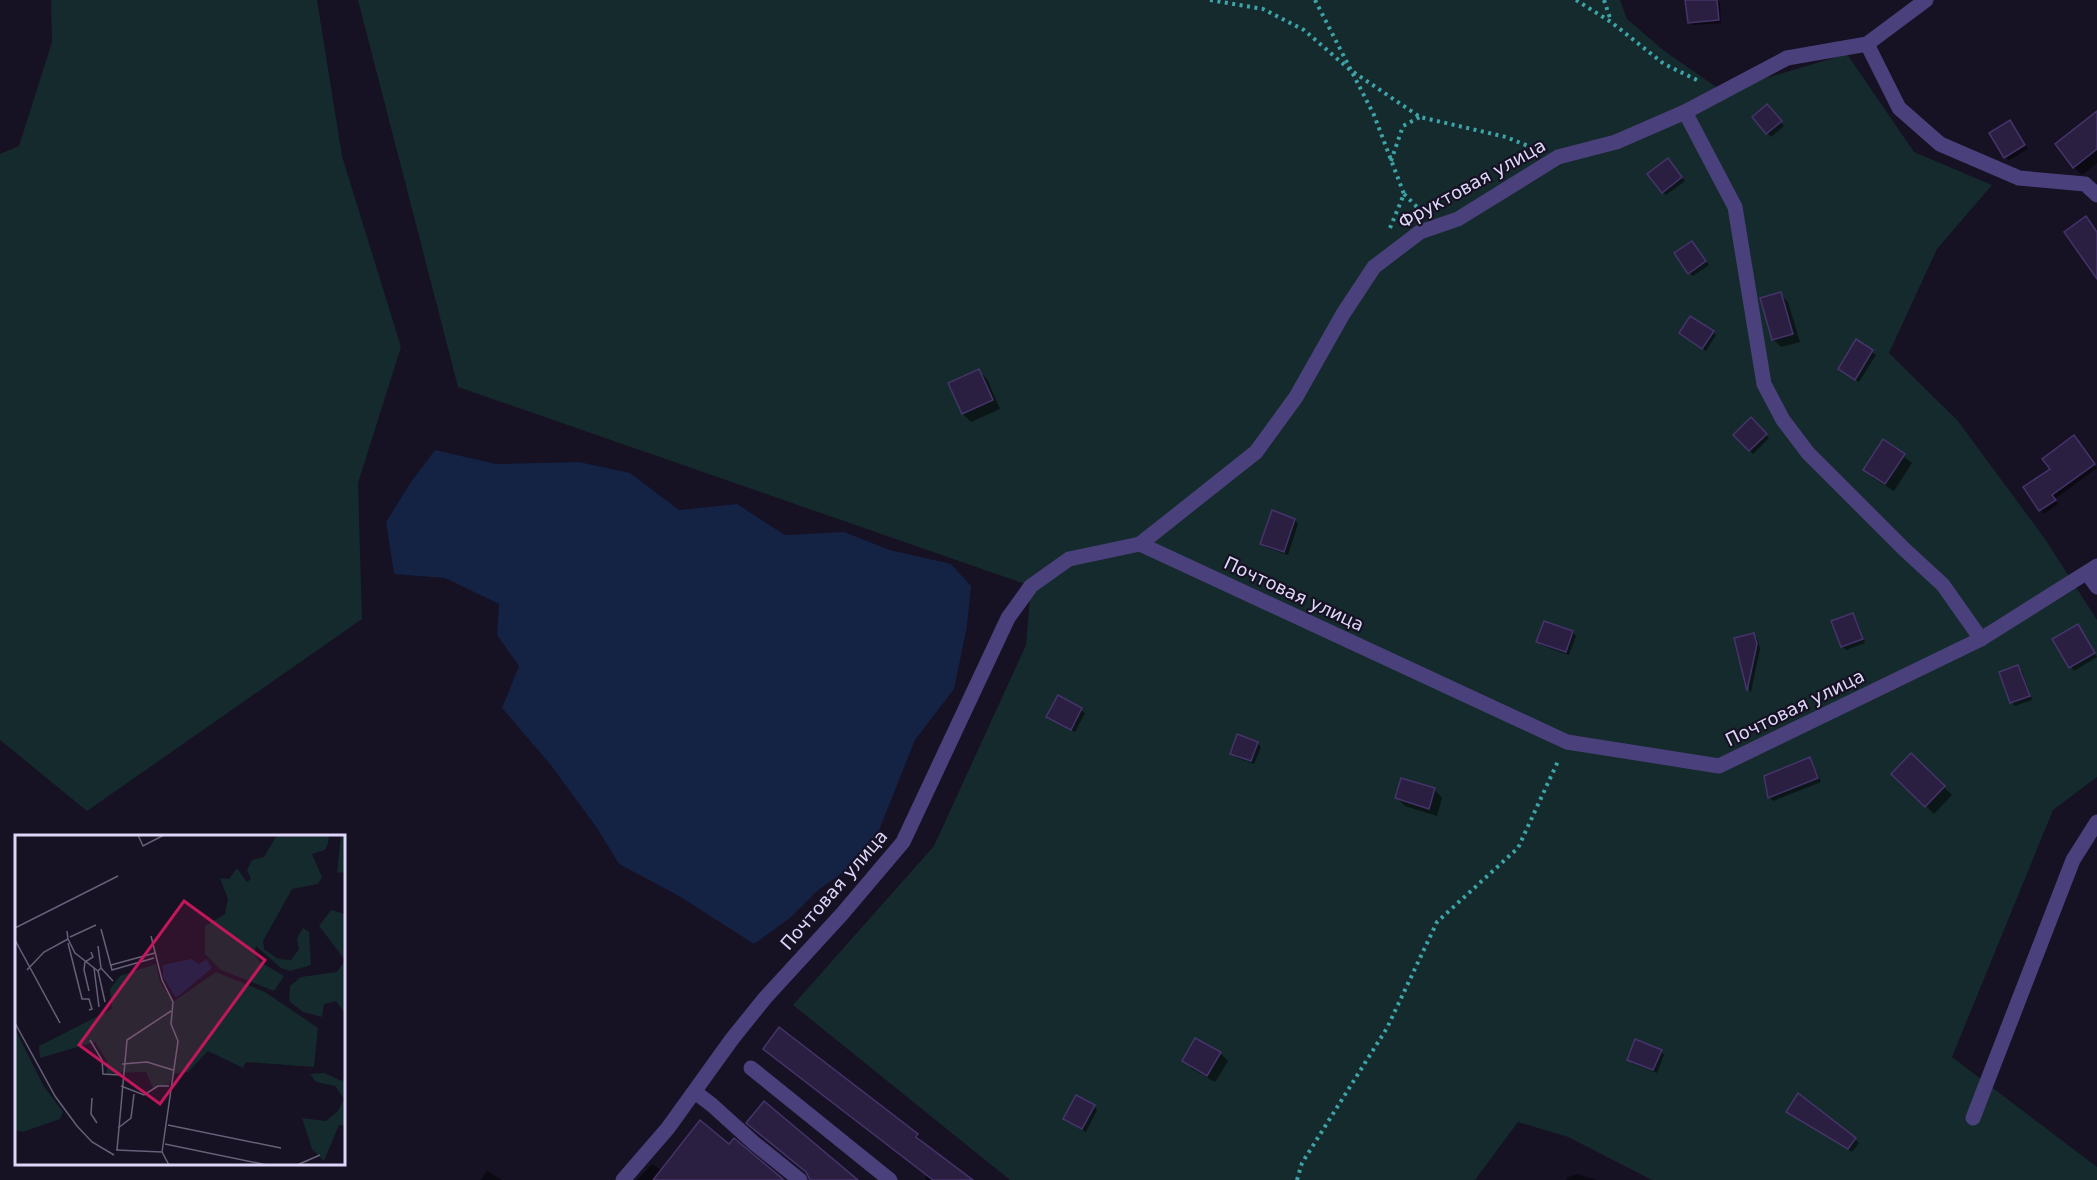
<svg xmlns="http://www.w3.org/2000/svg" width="2097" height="1180" font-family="'DejaVu Sans',sans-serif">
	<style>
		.green { fill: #152a2c }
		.water { fill: #142244 }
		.shadow { fill: #0007 }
		.building { fill: #2a1f41; stroke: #45346b; stroke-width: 1.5 }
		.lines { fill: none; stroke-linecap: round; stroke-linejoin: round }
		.path { stroke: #3da4a9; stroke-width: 4; stroke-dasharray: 3 4.5; stroke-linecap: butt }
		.minor { stroke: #4a417c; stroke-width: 15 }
		.labels { text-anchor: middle; stroke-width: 4.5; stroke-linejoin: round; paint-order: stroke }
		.street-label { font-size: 18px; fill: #dfd7fa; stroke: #161123 }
		.inset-road { fill: none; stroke: #666079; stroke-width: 1.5 }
		.view { fill: #c2185b; fill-opacity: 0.15; stroke: #c2185b; stroke-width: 3 }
		.inset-edge { fill: none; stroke: #dfd7fa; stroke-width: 3 }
	</style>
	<rect width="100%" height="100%" fill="#161123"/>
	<g class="green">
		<polygon points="51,0 317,0 342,156 401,347 358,483 362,619 87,811 0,740 0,154 19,146 52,42"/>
		<polygon points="358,0 1620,0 1627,19 1663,50 1722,91 1847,54 1914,152 1992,185 1937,249 1889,353 1958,421 2045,539 2097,620 2097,777 2053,810 1952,1057 2097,1167 2097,1180 1652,1180 1568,1137 1518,1122 1475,1180 1010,1180 793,1005 934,846 1026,645 1031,586 458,387"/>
	</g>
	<polygon class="water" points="435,450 496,464 579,462 630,473 679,510 737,504 785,535 844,532 890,550 951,564 971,586 967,626 954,689 915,740 870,853 817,891 790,918 754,944 679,896 619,864 597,828 550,764 502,708 519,666 497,635 499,604 445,578 394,574 386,522 411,482"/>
	<g class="shadow">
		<polygon points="1709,0 1717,0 1720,3 1721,23 1693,25 1689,22"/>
		<polygon points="1771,109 1784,126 1771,137 1754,117"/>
		<polygon points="2097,113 2097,163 2082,175 2074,167"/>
		<polygon points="2013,126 2028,149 2009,160 2005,157"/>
		<polygon points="1671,164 1685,181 1666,195 1663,192"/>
		<polygon points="1695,246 1709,265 1693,276 1689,273"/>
		<polygon points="1780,294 1788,302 1800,342 1781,347 1773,339"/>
		<polygon points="1713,332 1716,335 1706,351 1684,337"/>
		<polygon points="1857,341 1876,355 1859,382 1843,372"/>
		<polygon points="979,371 987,379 1000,409 971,422 963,414 950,384"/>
		<polygon points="1751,419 1769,438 1753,454 1735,435"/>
		<polygon points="1884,441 1912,463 1894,491 1873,478 1865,470"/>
		<polygon points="2077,441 2097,468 2055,499 2058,504 2044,514 2025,488 2052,470"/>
		<polygon points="1295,520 1298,524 1288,555 1265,547 1262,544"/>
		<polygon points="1852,615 1856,618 1865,643 1846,650 1843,647 1833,621"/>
		<polygon points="2081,629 2097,657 2074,671 2054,640"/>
		<polygon points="1572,632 1576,636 1569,655 1541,645 1538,642"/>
		<polygon points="1754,634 1757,638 1760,649 1751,692 1749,690 1736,639"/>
		<polygon points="2018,667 2022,671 2032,700 2015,706 2012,702"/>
		<polygon points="1059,697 1085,713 1075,732 1048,717"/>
		<polygon points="1257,743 1261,747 1254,764 1235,757 1231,753"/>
		<polygon points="1911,755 1952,795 1934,814 1893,774"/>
		<polygon points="1810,759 1813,763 1821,782 1773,801 1769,797"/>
		<polygon points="1435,790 1442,798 1437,816 1405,806 1397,798"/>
		<polygon points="780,1029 917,1135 921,1139 919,1141 971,1180 927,1180 925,1178 927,1175"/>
		<polygon points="1661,1051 1664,1055 1657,1073 1632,1063 1629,1060"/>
		<polygon points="1220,1053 1228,1061 1215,1082 1192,1069 1184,1061"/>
		<polygon points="1094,1106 1097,1110 1086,1132 1065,1119"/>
		<polygon points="1792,1115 1855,1139 1859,1143 1852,1152"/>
		<polygon points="730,1146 782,1180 637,1180 652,1164 662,1171"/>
		<polygon points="487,1171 502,1180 481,1180"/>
		<polygon points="1577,1174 1597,1180 1567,1180 1566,1178"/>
	</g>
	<g class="building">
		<polygon points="1685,0 1717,0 1719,20 1688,23"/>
		<polygon points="1767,104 1782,121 1766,134 1752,117"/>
		<polygon points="2097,111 2097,149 2073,168 2055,144"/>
		<polygon points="2010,120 2025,145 2004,158 1989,133"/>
		<polygon points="1668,158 1682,177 1662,193 1647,174"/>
		<polygon points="2086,216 2097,232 2097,279 2064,232"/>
		<polygon points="1692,241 1706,261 1688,274 1674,253"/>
		<polygon points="1781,292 1793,334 1772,340 1760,298"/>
		<polygon points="1690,316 1714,331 1702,349 1679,333"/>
		<polygon points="1856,339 1873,350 1855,380 1838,369"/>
		<polygon points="979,369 993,400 962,414 948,383"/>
		<polygon points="1751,417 1767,434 1749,451 1733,435"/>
		<polygon points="2074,435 2095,464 2052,495 2056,500 2039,511 2023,487 2050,469 2042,459"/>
		<polygon points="1883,439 1905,454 1885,484 1863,470"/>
		<polygon points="1272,510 1295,519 1284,552 1260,544"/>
		<polygon points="1853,613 1863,639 1841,647 1831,621"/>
		<polygon points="1544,621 1573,631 1566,652 1536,642"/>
		<polygon points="2078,624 2095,653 2069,668 2052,639"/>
		<polygon points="1754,633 1757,644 1747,691 1734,638"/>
		<polygon points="2018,665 2030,696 2010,703 1999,672"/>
		<polygon points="1058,695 1082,708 1071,730 1046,717"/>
		<polygon points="1237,734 1258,742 1251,761 1230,754"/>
		<polygon points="1911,753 1945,786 1925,807 1891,774"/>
		<polygon points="1810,757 1818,778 1768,798 1764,776"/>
		<polygon points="1401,778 1435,788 1429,809 1395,798"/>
		<polygon points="779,1027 918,1134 916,1137 973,1180 933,1180 763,1049"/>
		<polygon points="1195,1038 1221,1052 1207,1076 1182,1061"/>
		<polygon points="1635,1039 1662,1050 1653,1070 1627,1060"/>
		<polygon points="1798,1093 1856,1138 1848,1149 1786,1112"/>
		<polygon points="1076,1095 1095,1105 1082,1129 1063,1119"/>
		<polygon points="764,1101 858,1180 810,1180 806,1172 746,1123"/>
		<polygon points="700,1120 729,1144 734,1138 784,1180 653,1180"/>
	</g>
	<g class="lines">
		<g class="path">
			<polyline points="1210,0 1263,9 1304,30 1349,69 1420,117 1506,137 1533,148"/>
			<polyline points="1315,0 1374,115 1404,194 1390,228"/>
			<polyline points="1576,0 1611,22 1664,64 1699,81"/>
			<polyline points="1604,0 1611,21"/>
			<polyline points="1391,161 1403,126 1420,117"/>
			<polyline points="1404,194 1420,210"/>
			<polyline points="1297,1180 1302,1163 1387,1028 1437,922 1518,848 1559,759"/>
		</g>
		<g class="minor">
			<polyline points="1867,44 1899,108 1940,144 2019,178 2085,184 2097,195"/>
			<polyline points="1685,112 1735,207 1764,384 1783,420 1808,453 1904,549 1943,585 1981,639"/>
			<polyline points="1140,544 1256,452 1296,397 1343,314 1374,267 1420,232 1458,219 1558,157 1616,142 1685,112 1787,58 1867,44 1926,0"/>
			<polyline points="2087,573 2097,587"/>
			<polyline points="751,1068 890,1180"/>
			<polyline points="695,1092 712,1105 754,1143 800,1180"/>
			<polyline points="1973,1118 2073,860 2097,822"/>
			<polyline points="623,1180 668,1128 732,1039 765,998 842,914 903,842 1008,618 1031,586 1069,559 1140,544 1567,742 1719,766 1981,639 2097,566"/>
		</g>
	</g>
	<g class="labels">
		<g class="street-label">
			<text transform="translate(1472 184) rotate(-29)" y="6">Фруктовая улица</text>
			<text transform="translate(1294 594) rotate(25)" y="6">Почтовая улица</text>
			<text transform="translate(1795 708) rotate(-26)" y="6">Почтовая улица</text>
			<text transform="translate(834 890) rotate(-49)" y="6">Почтовая улица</text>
		</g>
	</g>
	<g transform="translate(15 835)">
		<rect width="330" height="330" fill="#161123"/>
		<path d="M262,0H314L313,8L310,15L297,19L307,42L303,49L277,54L248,106L249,114L263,124L276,125L284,114L282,103L288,93L294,97L296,130L275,136L266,133L241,111L239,119L245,127L269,141L259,156L206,135L190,119V91L210,79L213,64L205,43L214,44L222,33L232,47L236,44L232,35L237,25L249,22ZM326,0H330V37L322,38ZM316,75L330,79V125L304,91ZM330,126V178L321,166L309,169L307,182L288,177L274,166L275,151L286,142L322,137ZM141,129L145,147L158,167L201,137L250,157L303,193L299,232L231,227L228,233L193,216L173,237L158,239L154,249L138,253L131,237L92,238V226L80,207L25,223L24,211L97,174L95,154L105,141ZM0,194L28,250L48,277L45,284L8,297L0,295ZM309,238L327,246L330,243V290H324L309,326L297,314L287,283L311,286L323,276L329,264L320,251L301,247L295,239Z" fill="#152a2c"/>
		<path d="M176,124L184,129L191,124L197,133L161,163L148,142V130Z" fill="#142244"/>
		<path class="inset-road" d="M123,0L128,11L149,0M0,93L103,41M86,94L97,135L139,123M136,101L147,145L158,167L156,189L163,206L147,317M55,102L81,90M53,104L60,118L83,136L86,133L98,146M0,105L45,188M53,108L67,164H74L77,174L74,175M83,111L86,133M96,130L140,118M79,133L84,172M12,135L29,117L53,104L52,96M83,136L90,167M74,156L69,135L70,127L78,122L76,117M0,188L40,261L62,291L77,307L99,320M75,205L87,225L88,239L107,240M107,229L132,227L158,235M106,251L129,260L143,251H154M77,263L76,279L82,288M153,290L266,313M103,293L116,283L119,259M150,309L252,330M101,315L147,317L154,330M102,315L112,205L156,176M282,330L305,320"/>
		<path class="view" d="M169,66L250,125L145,269L64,210Z"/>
		<rect width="330" height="330" class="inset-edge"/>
	</g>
</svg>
